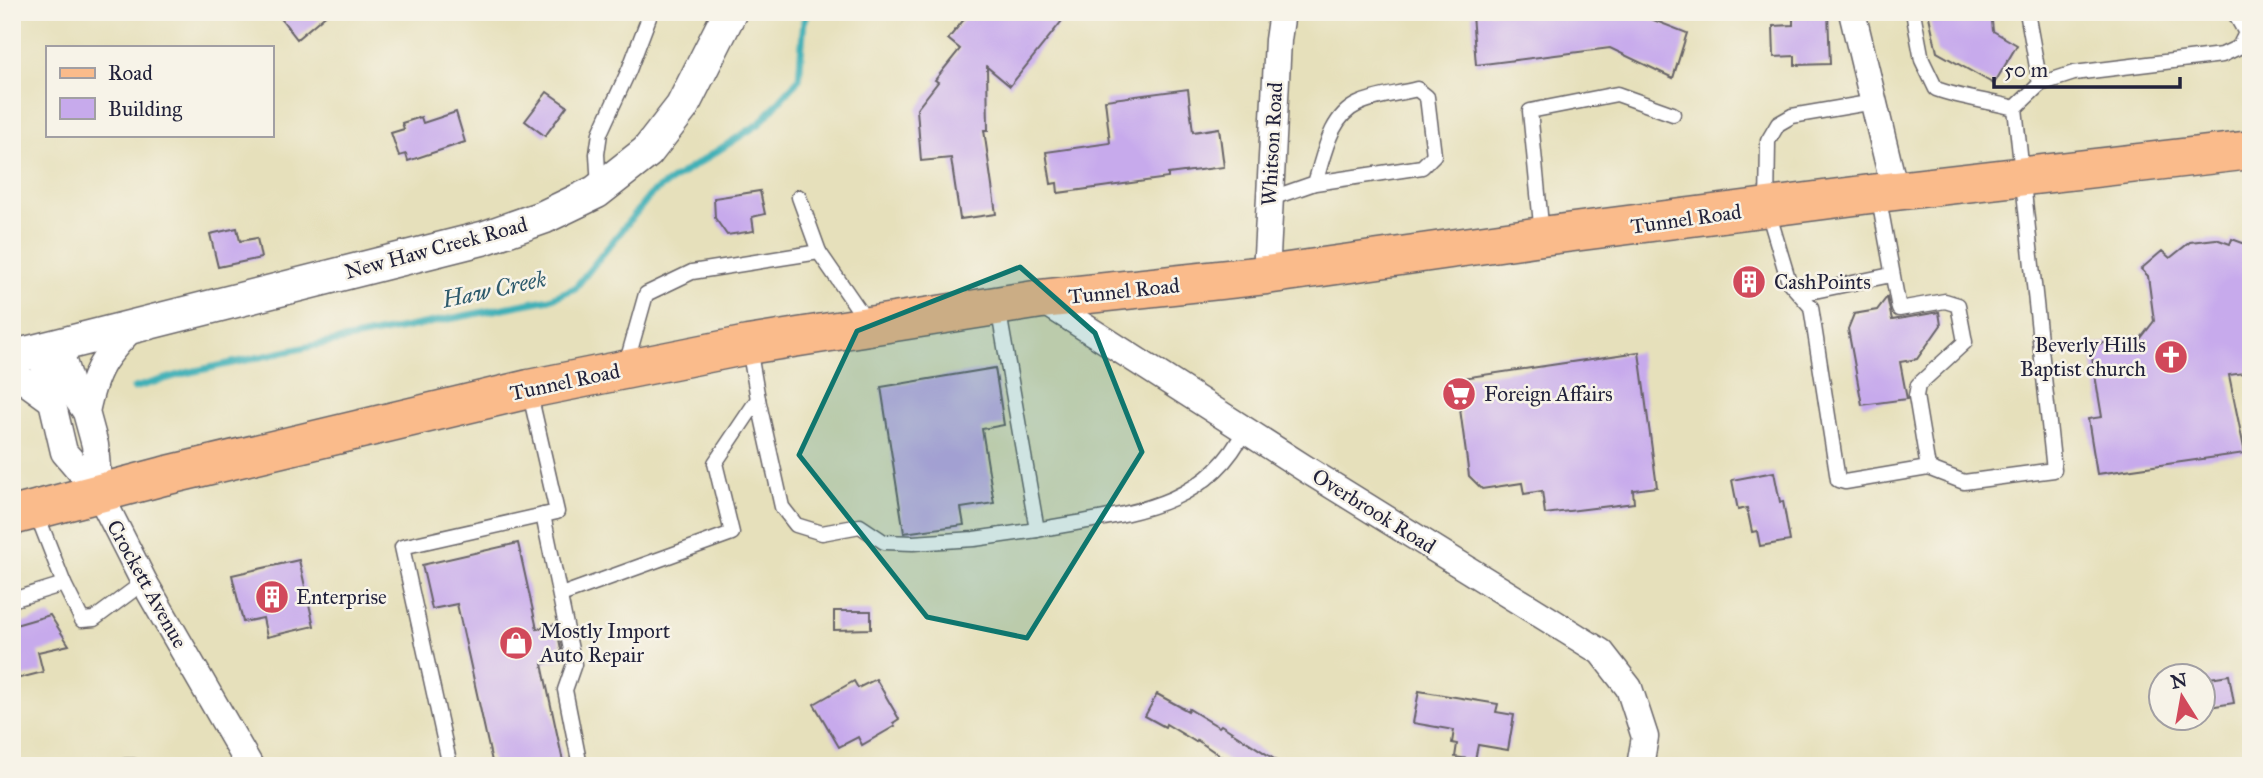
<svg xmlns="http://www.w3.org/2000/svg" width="2263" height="778" font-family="'IM FELL Great Primer',serif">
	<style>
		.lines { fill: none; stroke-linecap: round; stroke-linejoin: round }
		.stream { stroke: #3fb0b7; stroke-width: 7 }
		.building { fill: #c7aaec }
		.service-casing { stroke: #676468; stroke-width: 17 }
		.minor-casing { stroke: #676468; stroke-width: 29 }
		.tertiary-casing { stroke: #676468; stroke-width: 36 }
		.primary-casing { stroke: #676468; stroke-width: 41 }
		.service { stroke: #fff; stroke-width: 14 }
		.minor { stroke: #fff; stroke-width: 26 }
		.tertiary { stroke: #fff; stroke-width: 33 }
		.primary { stroke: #fabb8b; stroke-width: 38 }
		.marked { fill: #0f766e; fill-opacity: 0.2; stroke: #0f766e; stroke-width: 5; stroke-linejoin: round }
		.labels { text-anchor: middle; stroke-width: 5; stroke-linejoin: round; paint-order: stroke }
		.street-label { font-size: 21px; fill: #22223b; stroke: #f7f3e8 }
		.poi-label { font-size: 21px; fill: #22223b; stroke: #f7f3e8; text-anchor: start }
		.water-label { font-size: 23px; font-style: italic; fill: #2e5b6d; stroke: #f7f3e8 }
	</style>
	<rect width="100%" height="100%" fill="#f7f3e8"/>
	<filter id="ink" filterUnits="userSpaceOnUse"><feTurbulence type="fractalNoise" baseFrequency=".0143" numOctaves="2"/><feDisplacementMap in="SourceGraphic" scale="14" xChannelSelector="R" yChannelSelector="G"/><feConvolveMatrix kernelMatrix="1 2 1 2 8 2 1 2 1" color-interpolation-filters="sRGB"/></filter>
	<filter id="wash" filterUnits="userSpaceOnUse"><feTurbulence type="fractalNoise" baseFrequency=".00686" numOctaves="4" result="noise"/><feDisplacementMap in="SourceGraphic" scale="28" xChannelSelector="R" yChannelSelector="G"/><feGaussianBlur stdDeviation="1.57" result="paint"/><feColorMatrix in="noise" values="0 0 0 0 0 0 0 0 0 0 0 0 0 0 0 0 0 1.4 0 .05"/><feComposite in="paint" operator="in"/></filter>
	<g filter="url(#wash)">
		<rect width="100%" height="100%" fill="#e6e0bb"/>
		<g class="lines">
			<polyline class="stream" points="134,388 186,373 307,347 550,299 575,288 652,193 759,124 799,79 804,20 810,12"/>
		</g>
		<g id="blocks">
			<g class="building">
				<polygon points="276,12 329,12 297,39"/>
				<polygon points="970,12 1069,12 1010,86 987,67 988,130 984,130 996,214 960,219 951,158 921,161 917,109 938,82 935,80 960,49 948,39"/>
				<polygon points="1491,12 1633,12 1687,33 1673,78 1610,48 1476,65 1472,15"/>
				<polygon points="1928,12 1991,12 1993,31 2017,45 1994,84 1937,52"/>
				<polygon points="1828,13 1830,64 1795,65 1795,56 1774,57 1773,26 1793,25 1793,14"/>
				<polygon points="1188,89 1193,132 1219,128 1224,167 1168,174 1168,178 1058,193 1057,183 1051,184 1046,152 1110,143 1105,100"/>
				<polygon points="547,92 567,106 545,136 525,121"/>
				<polygon points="456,112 465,142 408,161 406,154 399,156 391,133 404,129 402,123 421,117 423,123"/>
				<polygon points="760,191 765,214 752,217 754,231 727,235 715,218 714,198"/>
				<polygon points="237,228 240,241 257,238 261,258 218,267 210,234"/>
				<polygon points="2216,239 2230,244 2232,239 2251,246 2251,372 2229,375 2245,453 2097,474 2088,419 2102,417 2090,345 2141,338 2154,321 2148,276 2141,269 2162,251 2170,258 2190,242"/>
				<polygon points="1887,297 1892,320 1939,312 1941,325 1917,359 1900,362 1907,399 1862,405 1848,329 1854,314 1877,310"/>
				<polygon points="1639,352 1657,487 1633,490 1634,503 1545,514 1542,491 1524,494 1522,483 1482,489 1469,476 1456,379"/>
				<polygon points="995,368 1004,425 982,429 994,503 961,508 964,525 904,533 881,387"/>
				<polygon points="1774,472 1780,502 1783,501 1790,541 1760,546 1757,531 1752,532 1747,508 1738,510 1732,480"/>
				<polygon points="518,543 537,629 556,624 563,659 542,664 564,766 493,766 457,604 432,609 422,565"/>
				<polygon points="299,560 314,626 267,637 263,618 243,622 232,575"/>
				<polygon points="834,611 871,611 871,629 834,630"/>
				<polygon points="50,615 69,645 38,652 43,672 12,680 12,626"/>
				<polygon points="2229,675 2234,703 2203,708 2203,679"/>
				<polygon points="876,679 899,719 893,723 895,726 862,745 858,737 839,747 814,704 854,681 858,688"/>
				<polygon points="1419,691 1498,704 1496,712 1514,715 1508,750 1478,745 1475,760 1455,757 1457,744 1452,743 1454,730 1413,723"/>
				<polygon points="1157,694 1188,711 1189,709 1219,727 1221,725 1285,766 1235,766 1197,740 1196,742 1166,724 1165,727 1145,716"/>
			</g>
		</g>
	</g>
	<g filter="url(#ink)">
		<use href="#blocks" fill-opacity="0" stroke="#676468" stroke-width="2"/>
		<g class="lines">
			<g class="service-casing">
				<g id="service">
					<path d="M1913,12L1922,60L1936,89C1962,98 1988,101 2015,108"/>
					<polyline points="2040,84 2074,73 2222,55 2239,47 2246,33 2234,12"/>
					<polyline points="1874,102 1792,116 1778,124 1768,141 1767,208 1789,282 1811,307 1838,480 1845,482 1928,468 1916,396 1918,385 1965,342 1958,305 1945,301 1899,309 1878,194"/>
					<polyline points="599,188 597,154 600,133 629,70 651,12"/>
					<polyline points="799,197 819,252"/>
					<path d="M1269,199L1315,183L1422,167L1434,155L1427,97L1417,89C1398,94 1375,96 1358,104C1329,117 1324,156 1315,183"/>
					<polyline points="1542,235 1530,111 1617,94 1673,114"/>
					<polyline points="1800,294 1891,275"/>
					<path d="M998,307L1037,530C1117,514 1205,513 1245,429"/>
					<polyline points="626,365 646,294 692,272 819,252 868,323"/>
					<polyline points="758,399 782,507 796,525 822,533 860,526 884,542 913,543 974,539 1037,530"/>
					<polyline points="1928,468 1964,482 2054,470 2015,108 2040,84 2027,12"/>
					<polyline points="543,515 574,664 565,690 580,766"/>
					<polyline points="64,584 82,620 94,619 144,582"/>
					<polyline points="561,595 732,533 715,463 758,399 749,348"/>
					<polyline points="12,600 64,584 36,512"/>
					<polyline points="125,766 134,766"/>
					<polyline points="450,766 402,547 557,512 529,390"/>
				</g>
			</g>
			<g class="minor-casing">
				<g id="minor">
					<polyline points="1852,12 1895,191"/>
					<polyline points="1266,275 1278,40 1282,12"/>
					<polyline points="1041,299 1309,471 1601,652 1629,688 1645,737 1640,766"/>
					<polyline points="58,345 73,393 86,412 95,445 99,493"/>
					<polyline points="40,350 64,452 99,493 144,582 250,766"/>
					<polyline points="12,372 52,401"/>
					<path d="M86,412C95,369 103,358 133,327"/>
				</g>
			</g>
			<g class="tertiary-casing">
				<polyline id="tertiary" points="12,357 484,238 544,217 596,192 647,152 682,107 730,12"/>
			</g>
			<g class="primary-casing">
				<polyline id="primary" points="12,516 164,476 529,389 748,345 1041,299 1266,275 1542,236 1878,193 2251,150"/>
			</g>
			<use href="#service" class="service"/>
			<use href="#minor" class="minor"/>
			<use href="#tertiary" class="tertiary"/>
			<use href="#primary" class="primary"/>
		</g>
	</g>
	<path class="marked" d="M1020,267L1095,333L1142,452L1027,638L927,617L799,455L857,331Z"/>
	<defs>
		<g id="building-disc" transform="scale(1.75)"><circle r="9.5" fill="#d1495b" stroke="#f7f3e8"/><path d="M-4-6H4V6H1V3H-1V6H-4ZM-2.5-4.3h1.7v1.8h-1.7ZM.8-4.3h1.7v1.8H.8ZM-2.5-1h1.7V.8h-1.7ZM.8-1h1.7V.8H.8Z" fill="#fff"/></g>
		<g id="church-disc" transform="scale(1.75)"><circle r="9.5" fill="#d1495b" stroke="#f7f3e8"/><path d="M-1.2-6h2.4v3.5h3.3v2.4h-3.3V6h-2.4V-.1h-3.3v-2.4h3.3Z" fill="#fff"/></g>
		<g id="supermarket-disc" transform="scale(1.75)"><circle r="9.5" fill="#d1495b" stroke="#f7f3e8"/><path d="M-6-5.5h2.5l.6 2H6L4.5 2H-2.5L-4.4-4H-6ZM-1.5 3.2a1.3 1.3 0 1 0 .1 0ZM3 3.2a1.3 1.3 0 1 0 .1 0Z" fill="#fff"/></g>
		<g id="shop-disc" transform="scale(1.75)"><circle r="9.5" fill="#d1495b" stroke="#f7f3e8"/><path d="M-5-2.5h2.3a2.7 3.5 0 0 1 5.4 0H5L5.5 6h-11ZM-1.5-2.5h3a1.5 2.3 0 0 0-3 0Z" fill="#fff"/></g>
	</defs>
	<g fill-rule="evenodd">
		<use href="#building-disc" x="1749" y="282"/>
		<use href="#church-disc" x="2171" y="357"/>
		<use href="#supermarket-disc" x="1459" y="394"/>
		<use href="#building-disc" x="272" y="597"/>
		<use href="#shop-disc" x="516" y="643"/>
	</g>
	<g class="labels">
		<g class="street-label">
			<text transform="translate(1272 144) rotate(-87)" y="7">Whitson Road</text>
			<text transform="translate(1686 219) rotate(-8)" y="7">Tunnel Road</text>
			<text transform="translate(436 248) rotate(-15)" y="7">New Haw Creek Road</text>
			<text transform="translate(1124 291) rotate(-6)" y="7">Tunnel Road</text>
			<text transform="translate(565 382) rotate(-12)" y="7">Tunnel Road</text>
			<text transform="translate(1374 511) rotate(32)" y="7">Overbrook Road</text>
			<text transform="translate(147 584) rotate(61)" y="7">Crockett Avenue</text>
		</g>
		<g class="poi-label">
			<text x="1774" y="289">CashPoints</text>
			<text x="2146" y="352" text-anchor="end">Beverly Hills<tspan x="2146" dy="24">Baptist church</tspan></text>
			<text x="1484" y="401">Foreign Affairs</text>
			<text x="296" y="604">Enterprise</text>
			<text x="540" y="638">Mostly Import<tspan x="540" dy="24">Auto Repair</tspan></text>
		</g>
		<g class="water-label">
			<text transform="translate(494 289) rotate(-12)" y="8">Haw Creek</text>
		</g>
	</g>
	<rect width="2263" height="778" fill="none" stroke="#f7f3e8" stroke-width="42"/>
	<rect x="46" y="46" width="228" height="91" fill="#f7f3e8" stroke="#a29fa3" stroke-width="2"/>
	<rect x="60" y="68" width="35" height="10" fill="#fabb8b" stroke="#a29fa3" stroke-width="2"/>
	<text x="108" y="80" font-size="21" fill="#22223b">Road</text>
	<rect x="60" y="98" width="35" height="21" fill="#c7aaec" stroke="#a29fa3" stroke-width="2"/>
	<text x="108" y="116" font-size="21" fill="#22223b">Building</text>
	<g transform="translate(2182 697) rotate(349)"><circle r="33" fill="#f7f3e8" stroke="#a29fa3" stroke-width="2"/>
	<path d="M0-5L12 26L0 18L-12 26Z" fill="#d1495b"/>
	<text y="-10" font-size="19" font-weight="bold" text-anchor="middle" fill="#22223b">N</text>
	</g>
	<path d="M1994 77v10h186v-10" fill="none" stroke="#22223b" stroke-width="3.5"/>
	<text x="2004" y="77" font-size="21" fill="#22223b" stroke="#f7f3e8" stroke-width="5" paint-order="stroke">50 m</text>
</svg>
